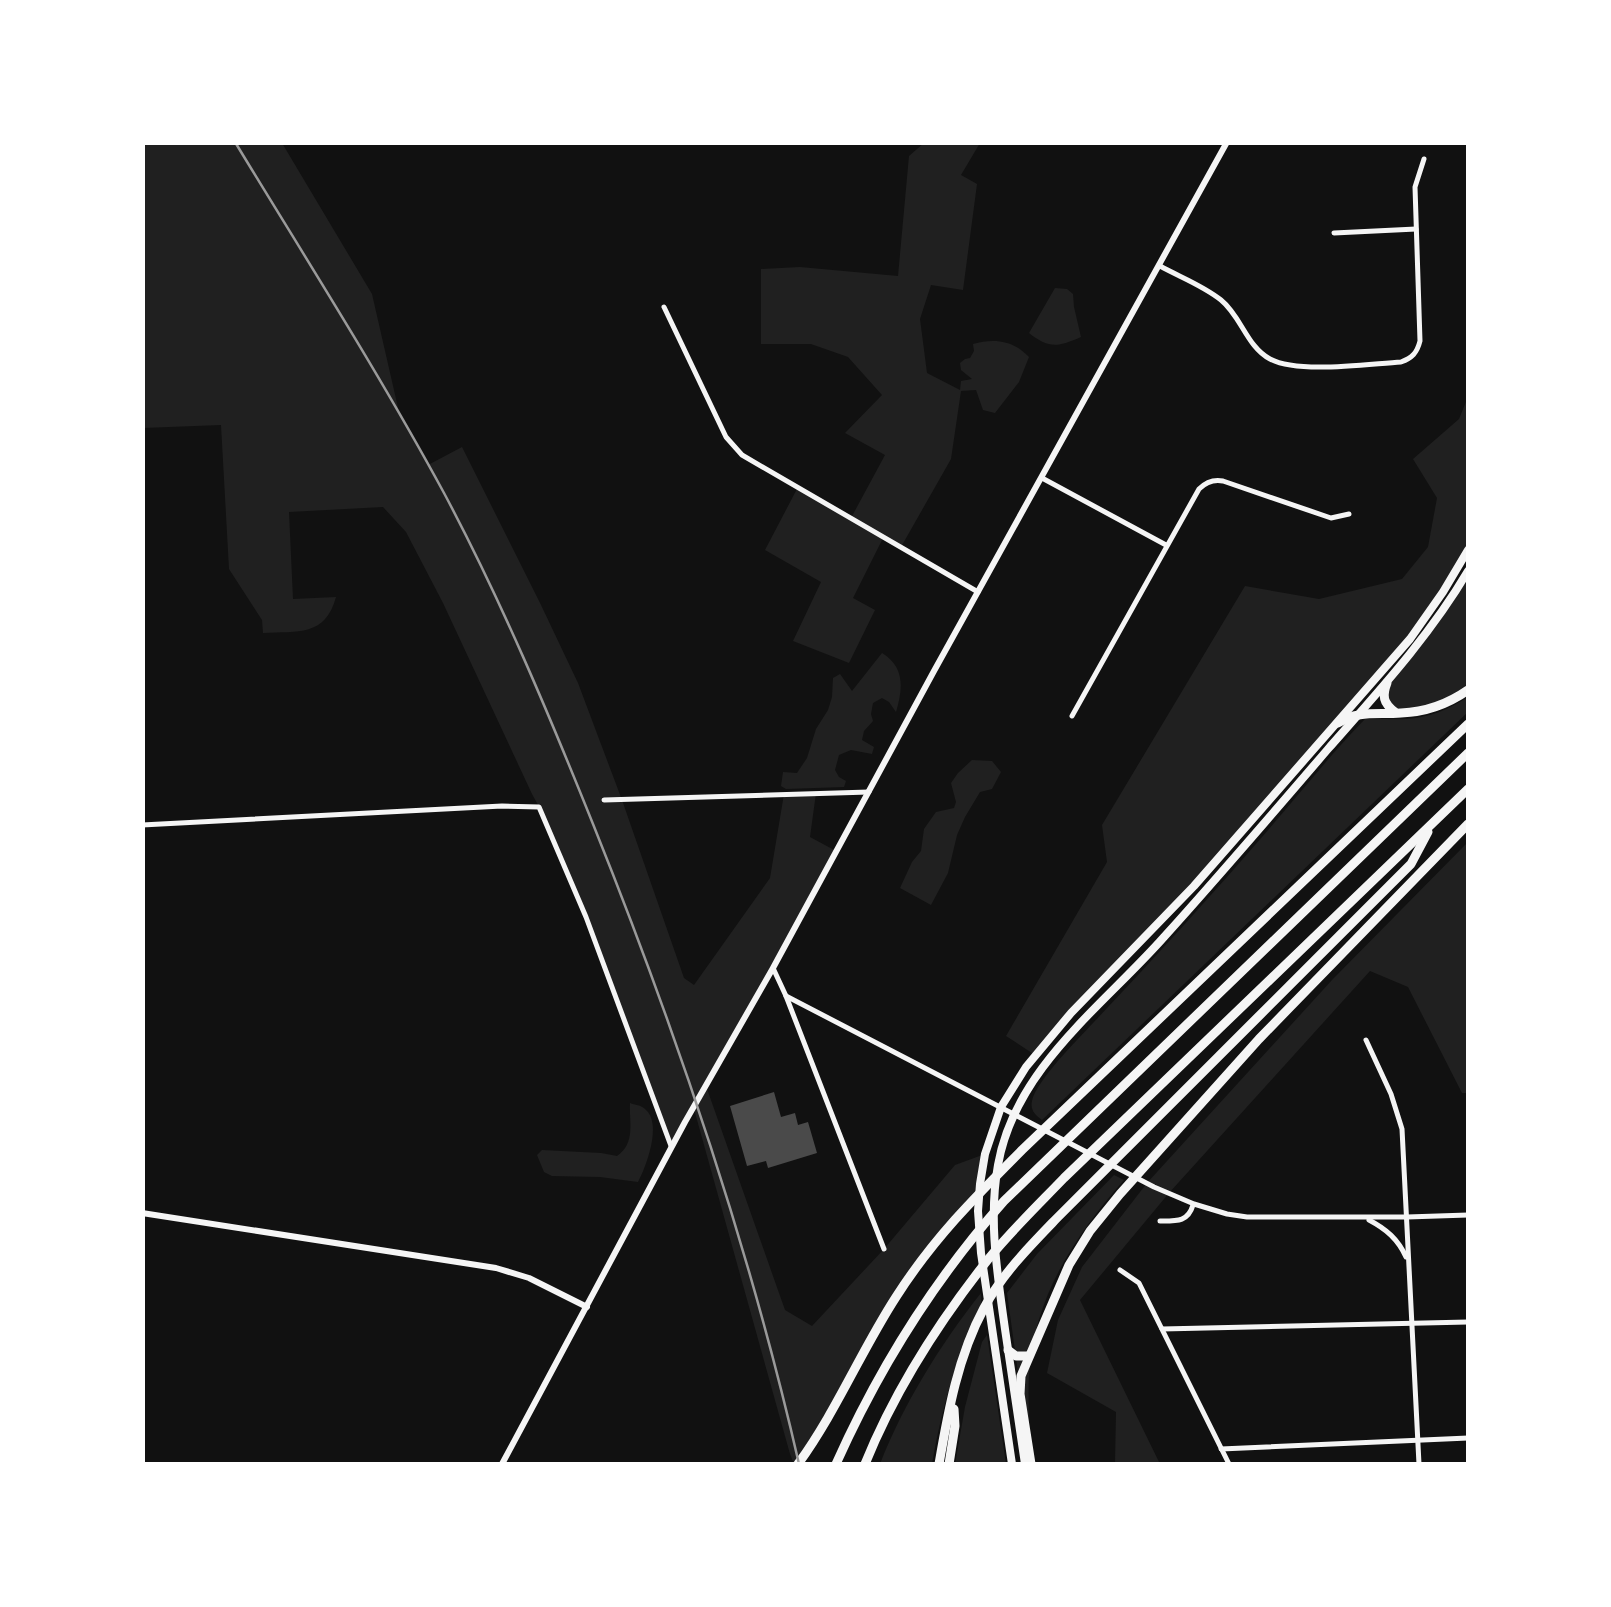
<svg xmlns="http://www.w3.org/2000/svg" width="1611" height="1607" font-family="Raleway,sans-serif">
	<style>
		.green { fill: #202020 }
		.building { fill: #4a4a4a }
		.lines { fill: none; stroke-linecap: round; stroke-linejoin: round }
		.minor { stroke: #f5f5f5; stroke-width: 5 }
		.tertiary { stroke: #f5f5f5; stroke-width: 6 }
		.primary { stroke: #f5f5f5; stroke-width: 8 }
		.motorway { stroke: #f5f5f5; stroke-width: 9 }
		.rail { stroke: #9a9a9a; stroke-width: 2.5 }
	</style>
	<rect width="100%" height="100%" fill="#111"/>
	<g class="green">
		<path d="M142,143H282L372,294L399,412L428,465L462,447L541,605L578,683L622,800L684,978L694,985L770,878L784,794L816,793L810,837L836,851L706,1086L785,1310L812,1326L884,1249L955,1165L985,1154L979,1193L930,1249L798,1464H794L790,1454L694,1109L672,1149L586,918L543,814L532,794L443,603L406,532L383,507L289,512L293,599L336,597C325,637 298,631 263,633L262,620L229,569L221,425L143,428Z"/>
		<path d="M924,143H980L961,175L977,184L963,290L931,285L920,319L927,373L960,390L961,381L972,379L961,370L960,363L965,359L970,358L974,351L973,344C994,338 1013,340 1029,357L1019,382L995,413L983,410L976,390L961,391L951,459L901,547L883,538L853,598L875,610L849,663L793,641L821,582L765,550L798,487L851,518L885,455L845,433L882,395L848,357L811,344H761V269L800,267L898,276L909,156Z"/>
		<path d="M1055,288L1067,289L1073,294L1074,307L1081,337C1058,347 1049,349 1029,333Z"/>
		<polygon points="1468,397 1468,550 1443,592 1338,723 1035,1055 1006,1036 1107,862 1102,825 1245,586 1319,599 1402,579 1428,547 1437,498 1413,459 1459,419"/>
		<polygon points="1468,571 1468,690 1457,698 1397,713 1384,691"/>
		<path d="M882,653C905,667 903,689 896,712L889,702L882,698L873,703L871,714L873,721L864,731L862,740L874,747L872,754L851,750L839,755L835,770L839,777L846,781L844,787L786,789L781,786L783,772L797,773L807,758L816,729L828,710L832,697L833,678L840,674L852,691Z"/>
		<path d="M1468,697V712L1042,1120C1035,1115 1030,1110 1032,1101C1036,1081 1078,1039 1093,1023C1153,960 1212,895 1269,829C1301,792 1331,754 1365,719C1379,718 1393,720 1406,719C1428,718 1450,709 1468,697Z"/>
		<polygon points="972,760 992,761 1001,772 992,789 980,792 965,817 957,835 948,873 931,905 900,888 912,862 921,851 924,829 936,812 954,808 956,802 951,783 958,773"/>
		<polygon points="1468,842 1468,1093 1462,1093 1408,987 1370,971 1169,1193 1080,1300 1160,1464 1115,1464 1116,1412 1047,1373 1058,1320 1082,1267 1147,1183 1332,980"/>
		<path d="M630,1103C635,1105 641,1105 645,1109C663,1123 646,1167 638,1182L600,1177L552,1176L544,1172L537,1155L542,1150L601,1153L617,1156C636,1143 629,1122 630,1103Z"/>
		<path d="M1114,1175L1124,1180C1074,1237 1034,1297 1029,1375C1028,1393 1029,1412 1029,1430H1026L1007,1293L1037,1254Z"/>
		<path d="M981,1293C984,1314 967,1334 960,1354C948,1390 938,1427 932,1464H880C904,1403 940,1345 981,1293Z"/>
		<polygon points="987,1335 1006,1464 955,1464 965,1407 982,1342"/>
	</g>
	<polygon class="building" points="774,1092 781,1117 795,1113 798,1125 808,1122 817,1153 768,1168 766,1161 747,1166 730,1106"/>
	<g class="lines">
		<g class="minor">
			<polyline points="1334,233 1416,229"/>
			<path d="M1160,266C1180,277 1204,286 1221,300C1241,316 1247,347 1270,359C1298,374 1367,364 1401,362C1412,358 1417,353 1420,341L1415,187L1424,159"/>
			<polyline points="664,307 726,437 742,455 978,592"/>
			<polyline points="1042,478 1166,545"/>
			<path d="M1072,716L1199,489C1206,482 1213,479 1223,481L1331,518L1349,514"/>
			<polyline points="604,800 869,792"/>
			<polyline points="142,825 502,806 539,807 586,917 671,1146"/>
			<polyline points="773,968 786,996 884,1249"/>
			<polyline points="786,996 1154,1187 1194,1204 1227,1214 1247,1217 1407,1217 1468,1215"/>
			<polyline points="1366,1040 1391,1094 1402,1129 1419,1464"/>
			<path d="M1369,1220C1386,1229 1398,1239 1406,1257"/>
			<path d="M1160,1221C1177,1221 1188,1222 1193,1205"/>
			<polyline points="1120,1270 1139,1283 1229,1464"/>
			<polyline points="1162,1329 1468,1322"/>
			<polyline points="1221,1449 1468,1438"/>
		</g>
		<g class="tertiary">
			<polyline points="142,1213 496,1268 529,1278 587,1307"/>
			<polyline points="502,1464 685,1122 773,968 934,671 1227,142"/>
		</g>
		<g class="primary">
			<polyline points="1012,1464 981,1253 978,1211 980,1184 985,1154 1001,1107 1026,1067 1071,1013 1194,886 1410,639 1443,592 1468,550"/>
			<path d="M1025,1464C1018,1415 1010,1365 1003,1315C996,1265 989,1215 998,1165C1015,1068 1103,1006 1164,937C1220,875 1274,812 1328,749C1378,692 1429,637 1468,571"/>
		</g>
		<g class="motorway">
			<path d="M1387,683C1382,696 1383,703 1395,712"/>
			<path d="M1338,723C1359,710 1377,715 1401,713C1426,712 1448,704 1468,690"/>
			<polyline points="1008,1350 1016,1356 1028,1356"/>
			<path d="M798,1464C836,1412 861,1351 896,1297C933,1239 974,1198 1022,1150L1468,724"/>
			<path d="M836,1464C879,1368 934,1280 1004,1201L1468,753"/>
			<path d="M865,1464C895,1390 940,1320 990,1257C1013,1229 1039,1204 1064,1178L1468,789"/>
			<path d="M939,1464C948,1412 958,1356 984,1308C1002,1274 1030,1246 1057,1218L1411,864L1428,832"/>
			<polyline points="949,1464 955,1426 954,1409"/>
			<polyline points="1031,1464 1020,1394 1021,1376 1069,1265 1090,1231 1120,1194 1259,1039 1468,824"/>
		</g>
		<path class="rail" d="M235,142C306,259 379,373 444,493C501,600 548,712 593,824C677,1033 749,1245 799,1464"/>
	</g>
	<rect width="1611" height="1607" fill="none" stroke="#ffffff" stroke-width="290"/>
</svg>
